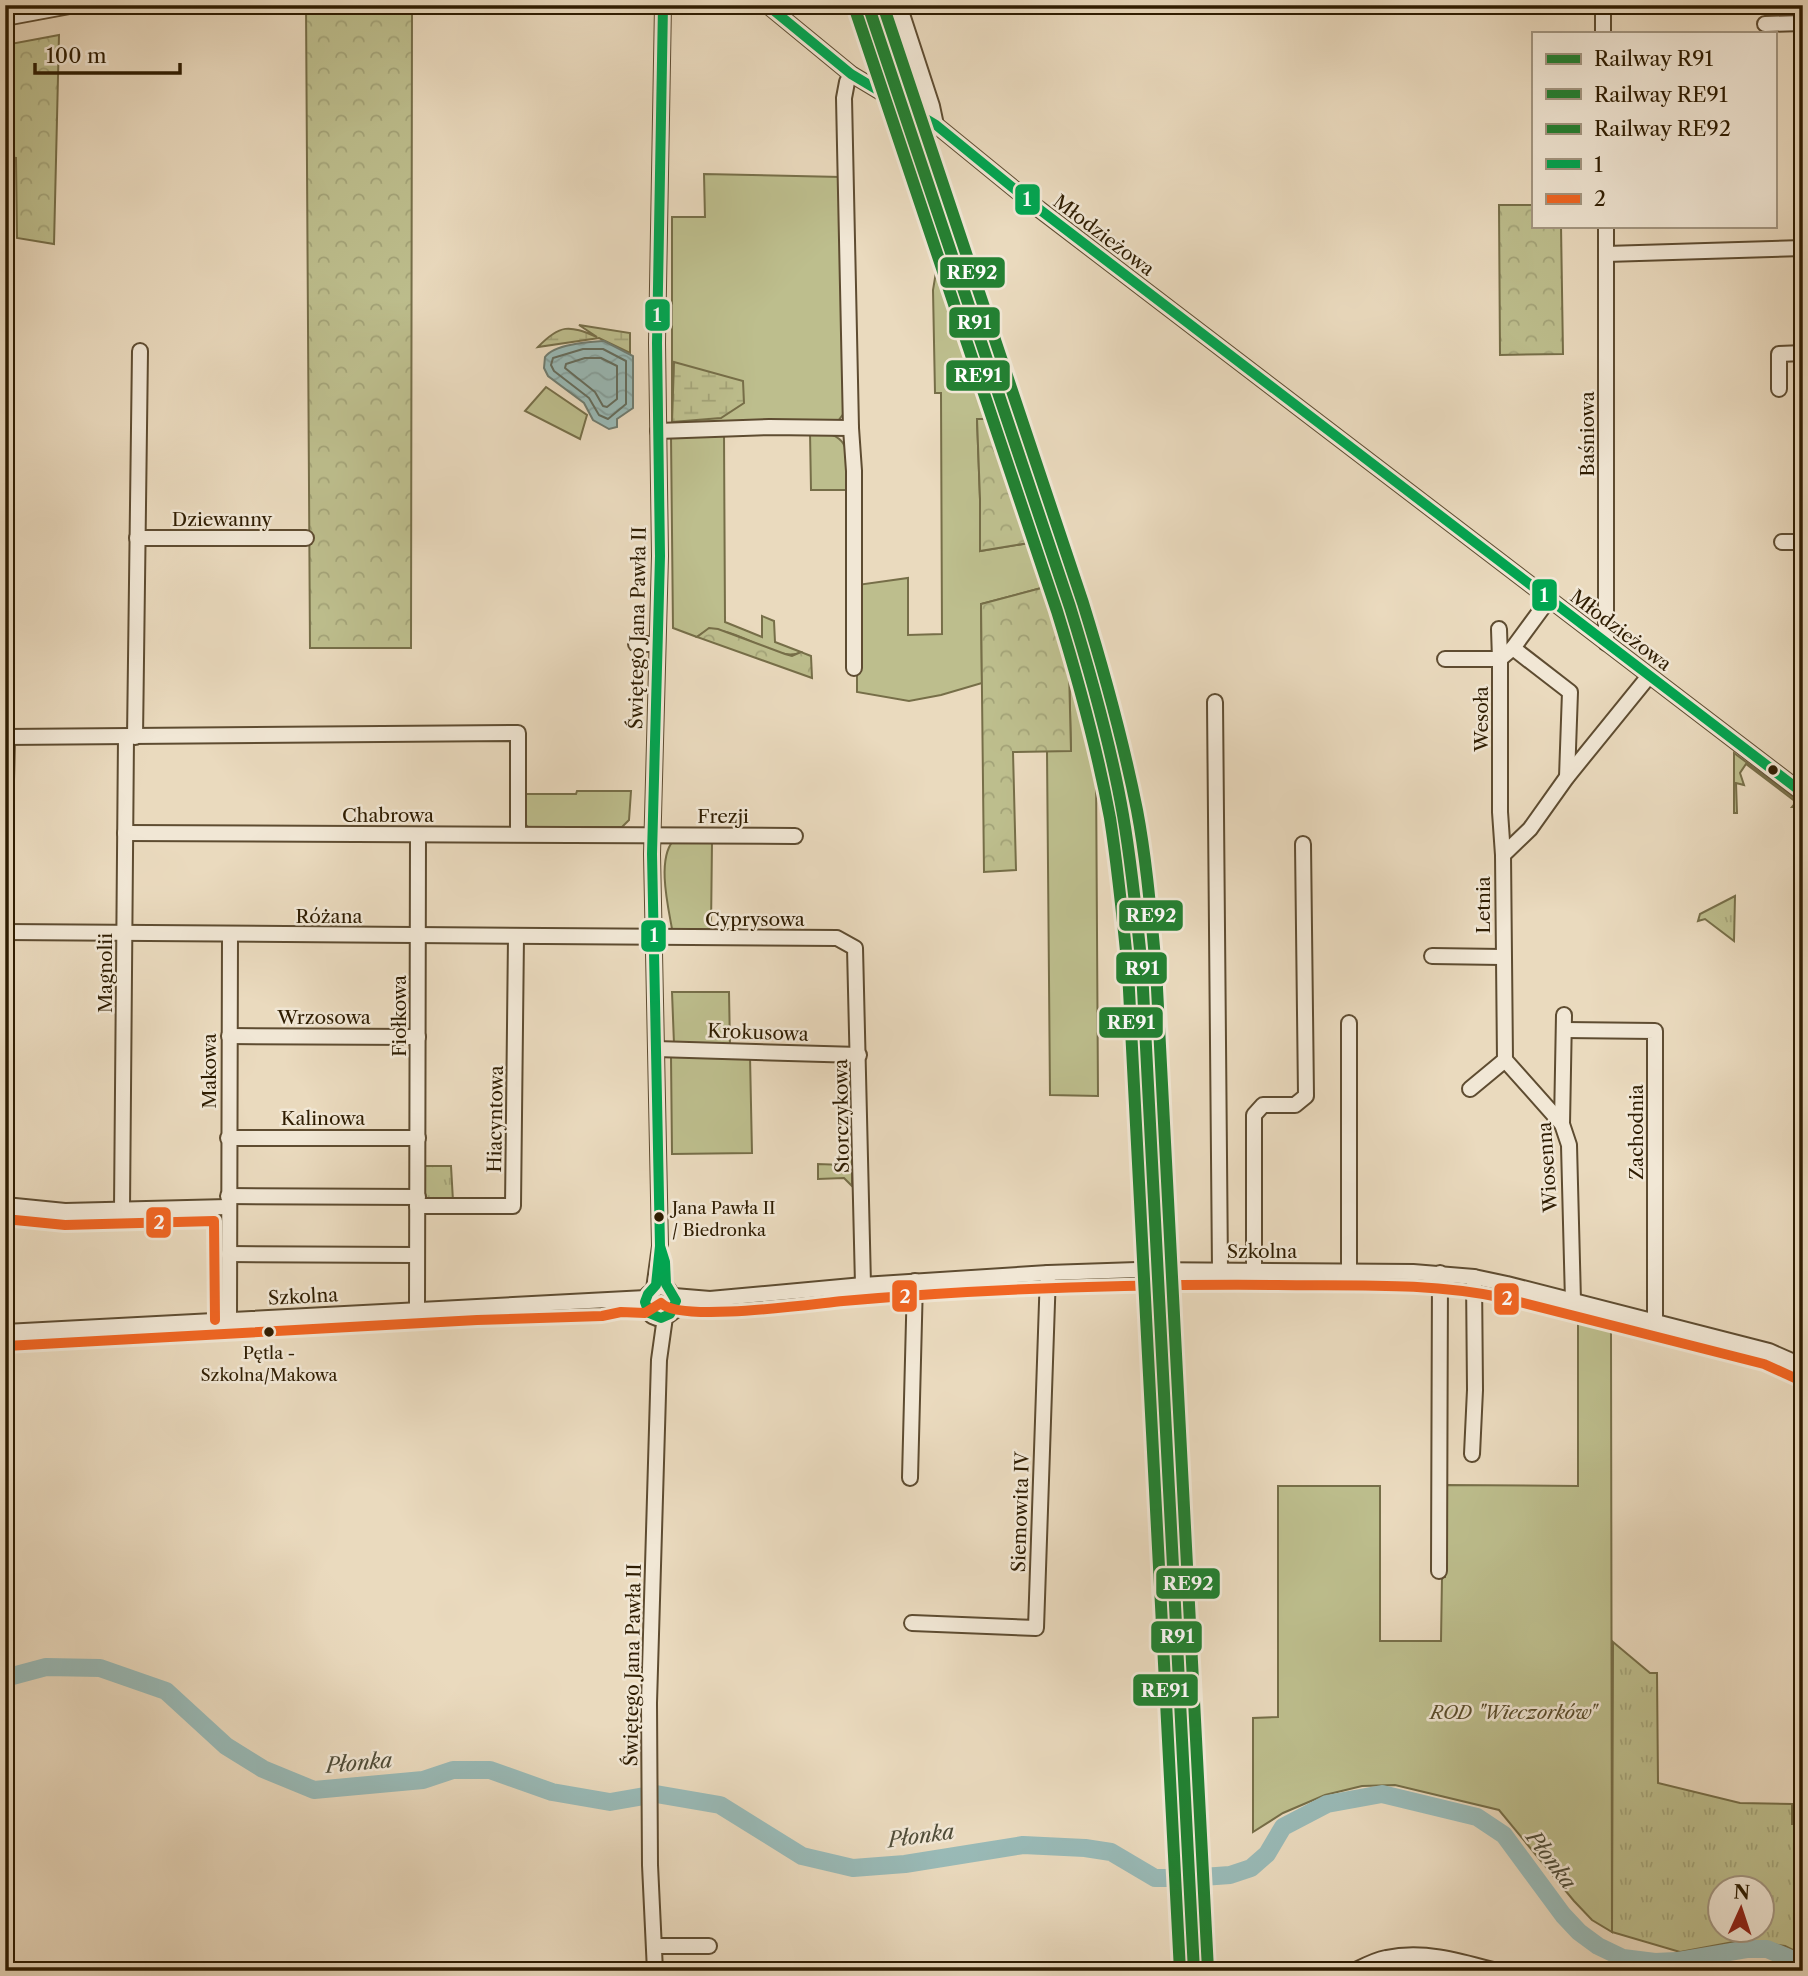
<svg xmlns="http://www.w3.org/2000/svg" width="1808" height="1976" font-family="'Libre Caslon Text',serif">
	<style>
		.green { fill: #bdbe8d; stroke: #766e48; stroke-width: 2 }
		.forest { fill: url(#forest-crowns); stroke: #766e48; stroke-width: 2 }
		.wetland { fill: url(#wetland-marsh); stroke: #766e48; stroke-width: 2 }
		.park { fill: url(#park-tufts); stroke: #766e48; stroke-width: 2; fill-rule: evenodd }
		.water { fill: url(#water-waves); stroke: #6f7b6f; stroke-width: 2 }
		.lines { fill: none; stroke-linecap: round; stroke-linejoin: round }
		.shore { stroke: #646c5c; stroke-width: 2 }
		.river { stroke: #99bab7; stroke-width: 18 }
		.minor-casing { stroke: #5e4c31; stroke-width: 18 }
		.minor { stroke: #f1e7d5; stroke-width: 14 }
		.bus-1-casing { stroke: #f1e7d5; stroke-width: 16 }
		.bus-2-casing { stroke: #f1e7d5; stroke-width: 16 }
		.bus-1 { stroke: #00a651; stroke-width: 10 }
		.bus-2 { stroke: #f26522; stroke-width: 10 }
		.rail-1-casing { stroke: #f1e7d5; stroke-width: 18 }
		.rail-2-casing { stroke: #f1e7d5; stroke-width: 18 }
		.rail-3-casing { stroke: #f1e7d5; stroke-width: 18 }
		.rail-1 { stroke: #238132; stroke-width: 12 }
		.rail-2 { stroke: #238132; stroke-width: 12 }
		.rail-3 { stroke: #238132; stroke-width: 12 }
		.bus-dot { fill: #2f1d02; stroke: #f1e7d5; stroke-width: 2.5 }
		.labels { text-anchor: middle; stroke-width: 5; stroke-linejoin: round; paint-order: stroke }
		.bus-label { font-size: 17px; fill: #2f1d02; stroke: #f1e7d5; text-anchor: start }
		.street-label { font-size: 19px; fill: #2f1d02; stroke: #f1e7d5 }
		.park-label { font-size: 19px; font-style: italic; fill: #5a4d2c; stroke: #f1e7d5 }
		.water-label { font-size: 21px; font-style: italic; fill: #4f4c38; stroke: #f1e7d5 }
		.line-badge { stroke: #f1e7d5; stroke-width: 2.5 }
		.badge-label { font-size: 19px; text-anchor: middle; font-weight: bold; fill: #fff }
	</style>
	<defs>
		<pattern id="forest-crowns" width="20" height="18" patternUnits="userSpaceOnUse" patternTransform="scale(1.75)"><rect width="20" height="18" fill="#bdbe8d"/><path d="M2 6a3 3 0 1 1 6 0M12 15a3 3 0 1 1 6 0" fill="none" stroke="#a3a378"/></pattern>
		<pattern id="wetland-marsh" width="20" height="14" patternUnits="userSpaceOnUse" patternTransform="scale(1.75)"><rect width="20" height="14" fill="#bdbe8d"/><path d="M1 5h8M5 5V1M11 12h8M15 12V8" fill="none" stroke="#a3a378"/></pattern>
		<pattern id="park-tufts" width="24" height="20" patternUnits="userSpaceOnUse" patternTransform="scale(1.75)"><rect width="24" height="20" fill="#bdbe8d"/><path d="M3 7l-1-3M5 7V3M7 7l1-3M15 17l-1-3M17 17v-4M19 17l1-3" fill="none" stroke="#a3a378"/></pattern>
		<pattern id="water-waves" width="16" height="10" patternUnits="userSpaceOnUse" patternTransform="scale(1.75)"><rect width="16" height="10" fill="#99bab7"/><path d="M0 5q4-4 8 0t8 0" fill="none" stroke="#849f9c"/></pattern>
	</defs>
	<rect width="100%" height="100%" fill="#eadabe"/>
	<filter id="stains"><feTurbulence type="fractalNoise" baseFrequency=".00286" numOctaves="4"/><feColorMatrix values="0 0 0 0 .2 0 0 0 0 .09 0 0 0 0 .02 0 0 0 .5 -.17"/></filter>
	<radialGradient id="worn" r=".72"><stop offset=".6" stop-color="#630" stop-opacity="0"/><stop offset="1" stop-color="#630" stop-opacity=".3"/></radialGradient>
	<g class="green">
		<polygon points="704,174 841,177 844,413 838,421 672,422 672,217 705,217"/>
		<path d="M909,185C954,254 965,342 991,419H977L980,499V551L1029,543L1045,587L981,604L982,683L941,695L909,701L857,692V585L908,578V635L942,634L941,393H935L933,290L937,266Z"/>
		<polygon points="546,387 587,415 580,439 525,411"/>
		<path d="M810,432C854,431 847,455 848,490H811Z"/>
		<path d="M724,434L725,622L762,637V616L774,621L775,642L801,652C775,667 724,612 697,637L673,628L671,436Z"/>
		<polygon points="1069,669 1093,749 1096,767 1098,1096 1050,1095 1047,751 1071,751"/>
		<polygon points="1734,753 1801,803 1798,807 1792,807 1796,802 1746,764 1740,773 1744,785 1736,783 1737,813 1734,813"/>
		<polygon points="577,791 631,791 629,820 622,827 528,827 525,824 526,794 576,794"/>
		<path d="M673,841L712,842L711,929H672C668,906 657,860 673,841Z"/>
		<polygon points="672,992 729,992 730,1046 674,1044"/>
		<polygon points="681,1054 750,1056 752,1153 672,1154 671,1057"/>
		<polygon points="852,1157 852,1186 844,1178 818,1179 818,1164 844,1165"/>
		<polygon points="1578,1312 1610,1321 1611,1334 1612,1932 1592,1920 1574,1901 1499,1810 1395,1785 1362,1786 1325,1795 1283,1813 1253,1832 1253,1718 1278,1717 1278,1486 1380,1486 1380,1641 1441,1641 1442,1577 1445,1577 1446,1485 1578,1486"/>
	</g>
	<g class="forest">
		<polygon points="306,5 412,5 411,648 310,648"/>
		<polygon points="59,35 54,244 17,238 16,158 5,157 5,45"/>
		<polygon points="1499,205 1533,205 1533,226 1561,226 1563,354 1500,355"/>
		<polygon points="977,419 991,419 1029,543 980,551 980,499"/>
		<polygon points="1045,587 1069,669 1071,751 1013,752 1016,870 984,872 981,604"/>
		<polygon points="709,628 718,629 785,654 792,656 801,652 811,656 812,678 697,637"/>
	</g>
	<g class="wetland">
		<path d="M579,325L630,333V353L599,338L538,347C560,324 569,325 597,337Z"/>
		<polygon points="674,362 743,381 744,403 721,418 672,422"/>
	</g>
	<g class="park">
		<polygon points="1735,896 1734,941 1705,919 1698,921 1700,914"/>
		<polygon points="425,1166 451,1166 453,1201 424,1201"/>
		<path d="M1613,1642L1650,1673H1657L1658,1783L1740,1803L1792,1804V1824H1803V1955L1785,1946L1744,1940L1680,1952L1612,1932ZM1720,1888H1762V1930H1720Z"/>
	</g>
	<path class="water" d="M604,341L633,356V408L617,419V427L609,429L593,420L584,403L548,376L544,368L545,357C554,344 589,342 604,341Z"/>
	<g class="lines">
		<g class="shore">
			<polygon points="583,349 603,349 626,361 626,404 608,419 599,415 589,398 554,371 551,365 553,358"/>
			<polygon points="585,358 601,358 617,366 617,399 607,407 603,406 595,392 565,368 566,364"/>
		</g>
		<polyline class="river" points="5,1678 46,1667 100,1668 166,1691 226,1746 263,1769 314,1790 423,1780 453,1770 490,1770 552,1792 610,1802 656,1794 720,1805 802,1856 853,1868 905,1864 1023,1845 1085,1848 1111,1852 1155,1878 1189,1878 1230,1875 1251,1868 1267,1854 1283,1827 1327,1804 1382,1794 1477,1817 1504,1835 1563,1915 1579,1932 1598,1946 1623,1958 1655,1962 1677,1961 1748,1949 1767,1949 1803,1964"/>
		<g class="minor-casing">
			<g id="minor">
				<polyline points="767,5 851,74 936,125 1039,209 1803,793"/>
				<polyline points="899,5 932,106 936,125"/>
				<polyline points="1603,5 1603,33"/>
				<polyline points="5,18 75,5"/>
				<polyline points="1765,24 1803,23"/>
				<polyline points="851,74 847,82 844,98 851,428 854,471 854,668"/>
				<polyline points="1606,226 1606,643"/>
				<polyline points="1606,254 1803,248"/>
				<polyline points="1779,389 1779,354 1803,353"/>
				<polyline points="658,431 769,427 851,428"/>
				<polyline points="137,538 306,538"/>
				<polyline points="1782,542 1803,542"/>
				<polyline points="636,644 657,644"/>
				<polyline points="1513,648 1570,692 1567,777"/>
				<polyline points="1445,659 1500,659 1499,629"/>
				<polyline points="1215,702 1220,1270"/>
				<polyline points="5,737 518,733 518,834"/>
				<polyline points="135,737 140,351"/>
				<polyline points="5,823 7,737"/>
				<polyline points="125,833 795,836"/>
				<polyline points="1503,855 1500,812 1500,659 1513,648 1549,599"/>
				<polyline points="5,932 837,938 855,948 863,1285"/>
				<polyline points="1432,956 1502,957"/>
				<polyline points="1564,1015 1562,1124 1569,1145 1573,1301"/>
				<polyline points="1565,1030 1655,1031 1655,1322"/>
				<polyline points="229,1036 418,1037"/>
				<polyline points="656,1049 859,1055"/>
				<polyline points="1470,1089 1505,1060"/>
				<polyline points="1562,1124 1505,1060 1503,855 1530,829 1567,777 1649,676"/>
				<polyline points="228,1138 418,1138"/>
				<polyline points="228,1196 418,1197"/>
				<polyline points="5,1205 65,1211 228,1207"/>
				<polyline points="417,1206 513,1206 516,936"/>
				<polyline points="122,1209 126,737"/>
				<polyline points="229,1254 416,1255"/>
				<polyline points="1254,1269 1254,1115 1263,1105 1295,1105 1306,1096 1303,844"/>
				<polyline points="1349,1271 1349,1023"/>
				<polyline points="654,1289 660,1246 652,854 660,556 657,343 663,5"/>
				<polyline points="674,1296 710,1299 863,1285 1048,1273 1137,1270 1413,1272 1474,1277 1507,1284 1769,1351 1803,1366"/>
				<polyline points="417,1309 418,835"/>
				<path d="M674,1310L676,1301L668,1289L659,1287L648,1294C644,1305 648,1320 662,1318C669,1317 672,1312 677,1309C684,1305 692,1305 700,1304"/>
				<polyline points="229,1320 230,934"/>
				<polyline points="5,1332 646,1298"/>
				<polyline points="1472,1454 1475,1390 1474,1277"/>
				<polyline points="910,1478 915,1281"/>
				<polyline points="1439,1571 1440,1273"/>
				<polyline points="912,1623 1036,1628 1048,1273"/>
				<polyline points="654,1946 709,1946"/>
				<polyline points="655,1971 650,1865 649,1703 659,1360 665,1317"/>
				<path d="M1354,1971C1364,1966 1375,1960 1386,1958C1424,1950 1460,1961 1496,1971"/>
			</g>
		</g>
		<use href="#minor" class="minor"/>
		<g class="bus-1-casing">
			<g id="bus-1">
				<polyline points="767,5 851,74 936,125 1039,209 1803,793"/>
				<polygon points="660,1246 665,1262 666,1284 676,1301 670,1314 661,1318 649,1313 645,1302 648,1294 656,1285"/>
				<polyline points="660,1246 652,854 660,556 657,343 663,5"/>
			</g>
		</g>
		<g class="bus-2-casing">
			<g id="bus-2">
				<polyline points="5,1219 65,1225 214,1221 215,1320"/>
				<path d="M6,1346L477,1320L602,1316L621,1312L645,1313L661,1303C680,1323 811,1304 843,1301C988,1288 1132,1284 1277,1285C1353,1286 1429,1282 1504,1298L1764,1364L1797,1379"/>
			</g>
		</g>
		<use href="#bus-1" class="bus-1"/>
		<use href="#bus-2" class="bus-2"/>
		<g class="rail-1-casing">
			<path id="rail-1" d="M868,5L1070,607C1091,675 1111,745 1123,815C1132,867 1137,918 1142,970L1194,1971"/>
		</g>
		<g class="rail-2-casing">
			<path id="rail-2" d="M855,9L1057,611C1078,679 1097,748 1110,818C1118,869 1123,920 1128,971L1180,1971"/>
		</g>
		<g class="rail-3-casing">
			<path id="rail-3" d="M883,5L1083,603C1104,671 1123,740 1137,810C1147,863 1151,916 1156,969L1208,1970"/>
		</g>
		<use href="#rail-1" class="rail-1"/>
		<use href="#rail-2" class="rail-2"/>
		<use href="#rail-3" class="rail-3"/>
	</g>
	<g class="bus-dot">
		<circle cx="1773" cy="770" r="6"/>
		<circle cx="659" cy="1217" r="6"/>
		<circle cx="269" cy="1332" r="6"/>
	</g>
	<g class="labels">
		<g class="bus-label">
			<text x="672" y="1214">Jana Pawła II<tspan x="672" dy="22">/ Biedronka</tspan></text>
			<text x="269" y="1359" text-anchor="middle">Pętla -<tspan x="269" dy="22">Szkolna/Makowa</tspan></text>
		</g>
		<g class="street-label">
			<text transform="translate(1104 235) rotate(37)" y="7">Młodzieżowa</text>
			<text transform="translate(1587 434) rotate(-90)" y="7">Baśniowa</text>
			<text x="222" y="526">Dziewanny</text>
			<text transform="translate(637 628) rotate(-89)" y="7">Świętego Jana Pawła II</text>
			<text transform="translate(1621 630) rotate(37)" y="7">Młodzieżowa</text>
			<text transform="translate(1481 719) rotate(-90)" y="7">Wesoła</text>
			<text x="388" y="822">Chabrowa</text>
			<text x="723" y="823">Frezji</text>
			<text transform="translate(1483 905) rotate(-90)" y="7">Letnia</text>
			<text x="329" y="923">Różana</text>
			<text x="755" y="926">Cyprysowa</text>
			<text transform="translate(105 973) rotate(-90)" y="7">Magnolii</text>
			<text transform="translate(399 1016) rotate(-90)" y="7">Fiołkowa</text>
			<text x="324" y="1024">Wrzosowa</text>
			<text transform="translate(758 1032) rotate(2)" y="7">Krokusowa</text>
			<text transform="translate(209 1071) rotate(-90)" y="7">Makowa</text>
			<text transform="translate(841 1116) rotate(-91)" y="7">Storczykowa</text>
			<text x="323" y="1125">Kalinowa</text>
			<text transform="translate(495 1119) rotate(-89)" y="7">Hiacyntowa</text>
			<text transform="translate(1636 1132) rotate(-90)" y="7">Zachodnia</text>
			<text transform="translate(1547 1167) rotate(-94)" y="7">Wiosenna</text>
			<text x="1262" y="1258">Szkolna</text>
			<text transform="translate(303 1296) rotate(-3)" y="7">Szkolna</text>
			<text transform="translate(1020 1512) rotate(-88)" y="7">Siemowita IV</text>
			<text transform="translate(632 1665) rotate(-89)" y="7">Świętego Jana Pawła II</text>
		</g>
		<g class="park-label">
			<text x="1513" y="1719">ROD "Wieczorków"</text>
		</g>
		<g class="water-label">
			<text transform="translate(359 1763) rotate(-5)" y="7">Płonka</text>
			<text transform="translate(921 1836) rotate(-8)" y="7">Płonka</text>
			<text transform="translate(1551 1860) rotate(53)" y="7">Płonka</text>
		</g>
	</g>
	<g class="line-badge">
		<rect x="1014" y="183" width="27" height="33" rx="7" fill="#00a651"/>
		<rect x="939" y="256" width="67" height="33" rx="7" fill="#238132"/>
		<rect x="644" y="298" width="27" height="34" rx="7" fill="#00a651"/>
		<rect x="948" y="306" width="53" height="33" rx="7" fill="#238132"/>
		<rect x="945" y="359" width="66" height="33" rx="7" fill="#238132"/>
		<rect x="1531" y="578" width="27" height="34" rx="7" fill="#00a651"/>
		<rect x="1118" y="899" width="66" height="33" rx="7" fill="#238132"/>
		<rect x="640" y="919" width="27" height="34" rx="7" fill="#00a651"/>
		<rect x="1115" y="951" width="53" height="34" rx="7" fill="#238132"/>
		<rect x="1098" y="1006" width="66" height="33" rx="7" fill="#238132"/>
		<rect x="145" y="1206" width="27" height="33" rx="7" fill="#f26522"/>
		<rect x="891" y="1279" width="27" height="34" rx="7" fill="#f26522"/>
		<rect x="1493" y="1282" width="27" height="34" rx="7" fill="#f26522"/>
		<rect x="1155" y="1567" width="66" height="33" rx="7" fill="#238132"/>
		<rect x="1150" y="1620" width="53" height="34" rx="7" fill="#238132"/>
		<rect x="1132" y="1673" width="67" height="34" rx="7" fill="#238132"/>
	</g>
	<g class="badge-label">
		<text x="1027" y="206">1</text>
		<text x="972" y="279">RE92</text>
		<text x="657" y="322">1</text>
		<text x="974" y="329">R91</text>
		<text x="978" y="382">RE91</text>
		<text x="1544" y="602">1</text>
		<text x="1151" y="922">RE92</text>
		<text x="654" y="942">1</text>
		<text x="1142" y="975">R91</text>
		<text x="1131" y="1029">RE91</text>
		<text x="159" y="1229">2</text>
		<text x="905" y="1303">2</text>
		<text x="1507" y="1305">2</text>
		<text x="1188" y="1590">RE92</text>
		<text x="1177" y="1643">R91</text>
		<text x="1165" y="1697">RE91</text>
	</g>
	<rect width="1808" height="1976" fill="none" stroke="#eadabe" stroke-width="28"/>
	<rect x="7" y="7" width="1794" height="1962" fill="none" stroke="#2f1d02" stroke-width="3.5"/>
	<rect x="14" y="14" width="1780" height="1948" fill="none" stroke="#2f1d02" stroke-width="2"/>
	<rect x="1532" y="32" width="245" height="196" fill="#f1e7d5" stroke="#a39681" stroke-width="2"/>
	<rect x="1546" y="54" width="35" height="10" fill="#238132" stroke="#a39681" stroke-width="2"/>
	<text x="1594" y="66" font-size="21" fill="#2f1d02">Railway R91</text>
	<rect x="1546" y="89" width="35" height="10" fill="#238132" stroke="#a39681" stroke-width="2"/>
	<text x="1594" y="102" font-size="21" fill="#2f1d02">Railway RE91</text>
	<rect x="1546" y="124" width="35" height="10" fill="#238132" stroke="#a39681" stroke-width="2"/>
	<text x="1594" y="136" font-size="21" fill="#2f1d02">Railway RE92</text>
	<rect x="1546" y="159" width="35" height="10" fill="#00a651" stroke="#a39681" stroke-width="2"/>
	<text x="1594" y="172" font-size="21" fill="#2f1d02">1</text>
	<rect x="1546" y="194" width="35" height="10" fill="#f26522" stroke="#a39681" stroke-width="2"/>
	<text x="1594" y="206" font-size="21" fill="#2f1d02">2</text>
	<g transform="translate(1741 1909) rotate(3)"><circle r="33" fill="#f1e7d5" stroke="#a39681" stroke-width="2"/>
	<path d="M0-5L12 26L0 18L-12 26Z" fill="#8f2418"/>
	<text y="-10" font-size="19" font-weight="bold" text-anchor="middle" fill="#2f1d02">N</text>
	</g>
	<path d="M35 63v10h145v-10" fill="none" stroke="#2f1d02" stroke-width="3.5"/>
	<text x="46" y="63" font-size="21" fill="#2f1d02" stroke="#f1e7d5" stroke-width="5" paint-order="stroke">100 m</text>
	<rect width="100%" height="100%" filter="url(#stains)"/>
	<rect width="100%" height="100%" fill="url(#worn)"/>
</svg>
